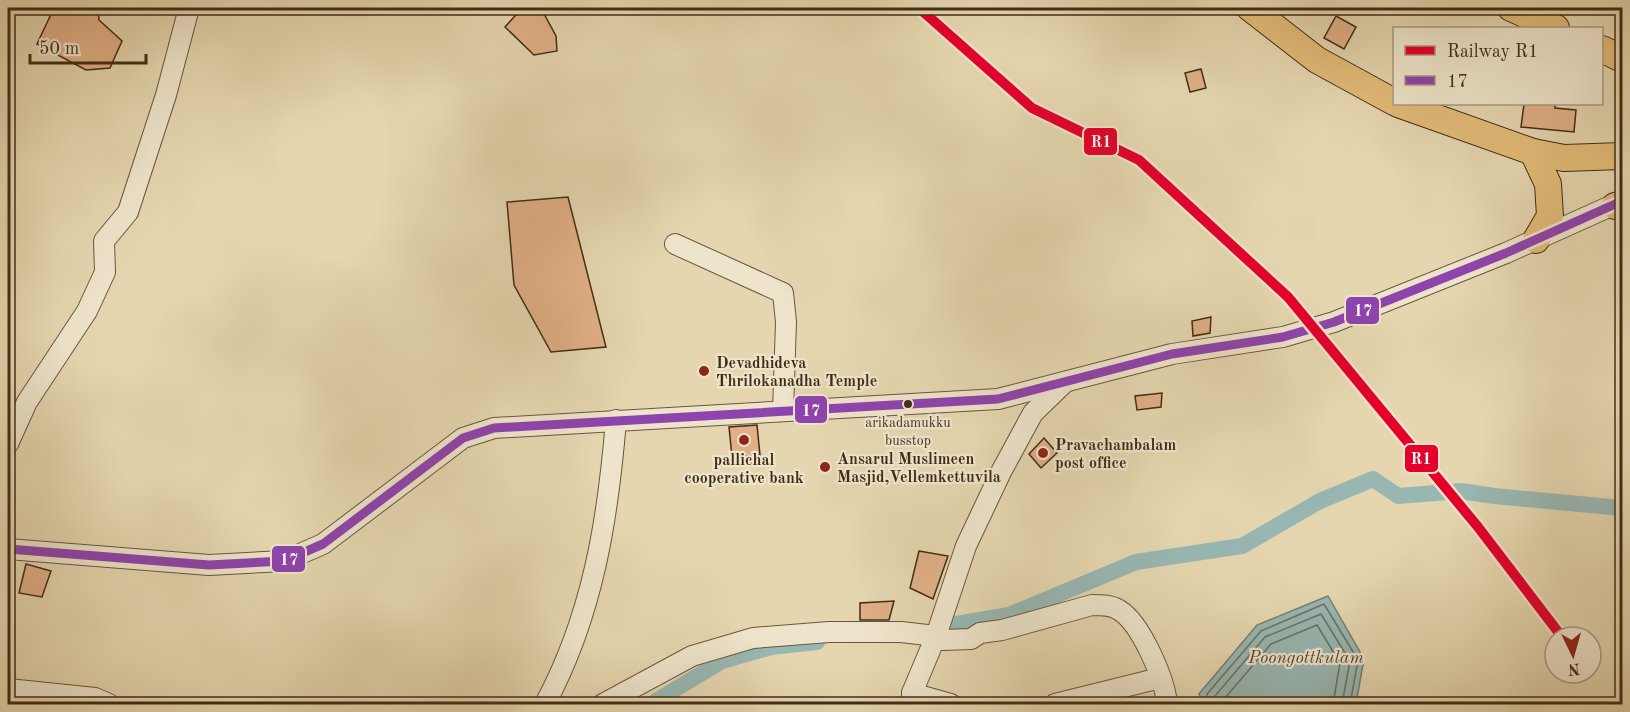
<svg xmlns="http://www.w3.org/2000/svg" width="1630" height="712" font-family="'Old Standard TT',serif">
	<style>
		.water { fill: #98b7b3; stroke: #757f75; stroke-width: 1.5 }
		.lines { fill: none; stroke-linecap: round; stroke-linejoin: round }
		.shore { stroke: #6c7265; stroke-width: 1.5 }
		.canal { stroke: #98b7b3; stroke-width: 16 }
		.building { fill: #e0af86; stroke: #412c17; stroke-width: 1.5 }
		.minor-casing { stroke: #6a563d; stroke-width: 22 }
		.major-casing { stroke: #412c17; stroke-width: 28 }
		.minor { stroke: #eee4cb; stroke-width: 20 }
		.major { stroke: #e2bb78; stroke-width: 26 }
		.bus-1-casing { stroke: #eee4cb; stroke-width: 14 }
		.bus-1 { stroke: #8e44ad; stroke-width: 9 }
		.rail-1-casing { stroke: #eee4cb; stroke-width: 15 }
		.rail-1 { stroke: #e4002b; stroke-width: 10 }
		.poi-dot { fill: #8f2418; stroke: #eee4cb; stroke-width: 2 }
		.bus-dot { fill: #412c17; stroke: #eee4cb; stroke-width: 2 }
		.labels { text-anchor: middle; stroke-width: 4.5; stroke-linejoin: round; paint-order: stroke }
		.bus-label { font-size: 14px; fill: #412c17; stroke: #eee4cb }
		.poi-label { font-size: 16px; font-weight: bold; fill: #412c17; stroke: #eee4cb; text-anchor: start }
		.water-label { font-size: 18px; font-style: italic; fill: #524836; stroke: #eee4cb }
		.line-badge { stroke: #eee4cb; stroke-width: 2 }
		.badge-label { font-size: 16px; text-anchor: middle; font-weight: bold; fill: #fff }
	</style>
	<rect width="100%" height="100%" fill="#e5d6af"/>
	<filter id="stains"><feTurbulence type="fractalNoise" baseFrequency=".00333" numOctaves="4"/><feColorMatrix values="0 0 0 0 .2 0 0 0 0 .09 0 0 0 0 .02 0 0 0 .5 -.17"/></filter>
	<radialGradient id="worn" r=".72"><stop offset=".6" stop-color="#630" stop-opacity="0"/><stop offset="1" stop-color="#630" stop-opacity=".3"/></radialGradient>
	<polygon class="water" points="1328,596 1364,659 1356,704 1203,704 1199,694 1257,625"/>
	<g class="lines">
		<g class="shore">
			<polyline points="1208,704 1207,694 1261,631 1324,604 1358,660 1350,704"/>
			<polyline points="1215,704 1215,696 1265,637 1321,614 1350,661 1342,704"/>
			<polyline points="1224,704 1225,698 1271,644 1317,625 1340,663 1333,704"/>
		</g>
		<g class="canal">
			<polyline points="951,625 1009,615 1136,562 1242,546 1320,501 1373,479 1398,496 1461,491 1494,496 1622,508"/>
			<polyline points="651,704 722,661 771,647 817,642"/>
		</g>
	</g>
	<g class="building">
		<polygon points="54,8 98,8 99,20 122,41 110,68 86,70 37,44"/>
		<polygon points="522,8 543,12 556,36 557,51 534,55 505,27"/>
		<polygon points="1336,16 1356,27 1344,49 1324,38"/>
		<polygon points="1201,69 1206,88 1190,92 1185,73"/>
		<polygon points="1524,104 1555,104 1555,108 1576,110 1574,132 1521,127"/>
		<polygon points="568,197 606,347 551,352 514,285 507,202"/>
		<polygon points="1211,317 1210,333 1193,336 1192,321"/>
		<polygon points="1162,393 1161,407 1137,410 1135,396"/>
		<polygon points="757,425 760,455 732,457 729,427"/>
		<polygon points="1044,438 1057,453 1041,468 1029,454"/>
		<polygon points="919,551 948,556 933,599 910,588"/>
		<polygon points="26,564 51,571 42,597 19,593"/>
		<polygon points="894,601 889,620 860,620 860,603"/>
	</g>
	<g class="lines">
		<g class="minor-casing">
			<g id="minor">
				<polyline points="675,244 783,293 786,322 783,411"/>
				<polyline points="8,444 27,402 87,311 105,272 104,241 128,212 166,95 189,8"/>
				<polyline points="8,549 209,565 284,561 323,544 463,438 494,428 998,399 1172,354 1283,337 1334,322 1506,253 1622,201"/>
				<polyline points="8,689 95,698 109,704"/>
				<polyline points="912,693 951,704"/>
				<path d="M545,704C593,615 608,519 616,420"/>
				<path d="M603,704L692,656L753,638L829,632H901L936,636L943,640L971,639L980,633L1002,630L1092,605C1102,605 1111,605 1119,610C1141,623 1165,680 1167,704"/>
				<polyline points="912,704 912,693 936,636 966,546 1001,472 1033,413 1064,383"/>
				<polyline points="1055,704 1160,678"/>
			</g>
		</g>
		<g class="major-casing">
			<g id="major">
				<polyline points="1250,8 1317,60 1394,102"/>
				<polyline points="1511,8 1556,28"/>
				<polyline points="1602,49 1622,59"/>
				<polyline points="1398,104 1533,152 1564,158 1622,156"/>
				<polyline points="1533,152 1548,184 1550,216 1536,240"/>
				<polyline points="1615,206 1622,204"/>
			</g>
		</g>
		<use href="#minor" class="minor"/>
		<use href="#major" class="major"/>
		<g class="bus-1-casing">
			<polyline id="bus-1" points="8,549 209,565 284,561 323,544 463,438 494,428 998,399 1172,354 1283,337 1334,322 1506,253 1622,201"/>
		</g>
		<use href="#bus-1" class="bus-1"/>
		<g class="rail-1-casing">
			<polyline id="rail-1" points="919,8 1032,108 1139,160 1288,297 1478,527 1562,637"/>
		</g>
		<use href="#rail-1" class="rail-1"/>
	</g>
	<g class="poi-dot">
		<circle cx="704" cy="371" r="6"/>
		<circle cx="744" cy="440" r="6"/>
		<circle cx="1043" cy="453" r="6"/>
		<circle cx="825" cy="467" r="6"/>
	</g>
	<circle class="bus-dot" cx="908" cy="404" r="5"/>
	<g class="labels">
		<g class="bus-label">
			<text x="908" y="427">arikadamukku<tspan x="908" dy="18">busstop</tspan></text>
		</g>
		<g class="poi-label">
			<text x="716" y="368">Devadhideva<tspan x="716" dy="18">Thrilokanadha Temple</tspan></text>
			<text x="1055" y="450">Pravachambalam<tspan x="1055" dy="18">post office</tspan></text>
			<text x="837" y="464">Ansarul Muslimeen<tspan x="837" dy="18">Masjid,Vellemkettuvila</tspan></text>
			<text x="744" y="465" text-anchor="middle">pallichal<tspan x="744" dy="18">cooperative bank</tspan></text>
		</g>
		<g class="water-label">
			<text x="1306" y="663">Poongottkulam</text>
		</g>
	</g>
	<g class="line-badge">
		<rect x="1083" y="127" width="35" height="29" rx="6" fill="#e4002b"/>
		<rect x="1345" y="296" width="35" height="29" rx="6" fill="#8e44ad"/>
		<rect x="794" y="395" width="34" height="29" rx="6" fill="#8e44ad"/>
		<rect x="1404" y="444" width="35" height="29" rx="6" fill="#e4002b"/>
		<rect x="271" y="545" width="35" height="28" rx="6" fill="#8e44ad"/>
	</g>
	<g class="badge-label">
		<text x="1101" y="147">R1</text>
		<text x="1363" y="316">17</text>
		<text x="811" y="416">17</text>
		<text x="1421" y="464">R1</text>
		<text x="289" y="565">17</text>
	</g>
	<rect width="1630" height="712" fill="none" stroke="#e5d6af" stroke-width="30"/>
	<rect x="9" y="9" width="1612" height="694" fill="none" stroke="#412c17" stroke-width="3"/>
	<rect x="15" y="15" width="1600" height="682" fill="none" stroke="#412c17" stroke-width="1.5"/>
	<rect x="1393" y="27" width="210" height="78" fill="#eee4cb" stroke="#a99a83" stroke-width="1.5"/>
	<rect x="1405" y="46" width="30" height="9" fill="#e4002b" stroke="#a99a83" stroke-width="1.5"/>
	<text x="1447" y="57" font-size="18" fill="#412c17">Railway R1</text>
	<rect x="1405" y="76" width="30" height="9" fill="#8e44ad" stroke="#a99a83" stroke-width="1.5"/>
	<text x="1447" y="87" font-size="18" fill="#412c17">17</text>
	<g transform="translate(1573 655) rotate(175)"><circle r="28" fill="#eee4cb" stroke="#a99a83" stroke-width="1.5"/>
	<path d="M0-4.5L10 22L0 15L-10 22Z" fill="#8f2418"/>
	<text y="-9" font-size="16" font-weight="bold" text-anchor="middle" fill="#412c17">N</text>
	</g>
	<path d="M30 54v9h116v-9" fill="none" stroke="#412c17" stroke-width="3"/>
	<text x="39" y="54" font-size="18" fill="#412c17" stroke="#eee4cb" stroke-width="4.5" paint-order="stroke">50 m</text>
	<rect width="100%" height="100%" filter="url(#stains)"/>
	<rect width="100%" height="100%" fill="url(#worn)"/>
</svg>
